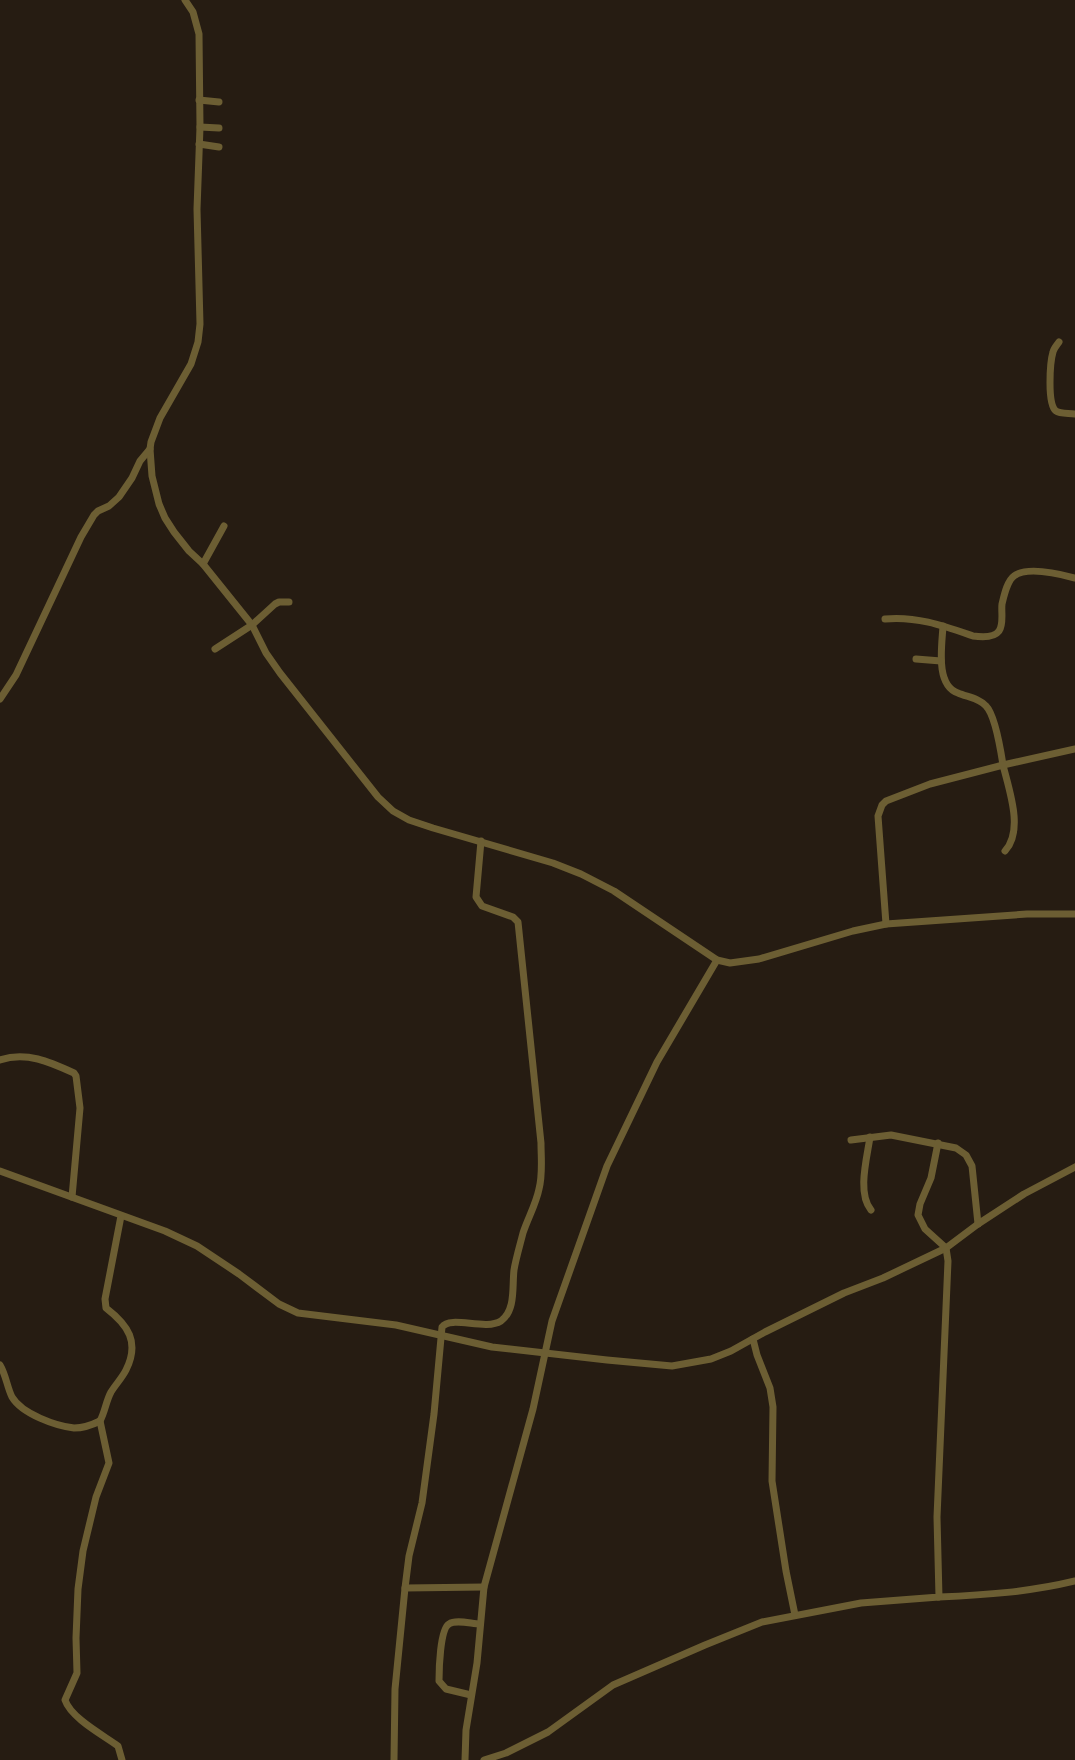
<svg xmlns="http://www.w3.org/2000/svg" width="1075" height="1760" font-family="Rubik,sans-serif">
	<style>
		.lines { fill: none; stroke-linecap: round; stroke-linejoin: round }
		.street { stroke: #6c5e33; stroke-width: 7 }
	</style>
	<rect width="100%" height="100%" fill="#261c12"/>
	<g class="lines">
		<g class="street">
			<polyline points="185,0 193,12 199,34 200,127 197,209 200,324 198,342 191,364 160,418 151,442 150,449 152,476 159,504 165,518 174,532 189,551 203,564 252,625 266,653 280,673 378,797 393,811 409,820 433,828 553,863 581,874 614,891 717,960 730,963 759,959 853,931 886,924 1027,914 1075,914"/>
			<polyline points="199,100 219,102"/>
			<polyline points="200,127 219,128"/>
			<polyline points="199,144 219,147"/>
			<path d="M1059,342C1057,345 1054,348 1053,352C1050,362 1047,404 1056,411C1060,414 1069,413 1075,414"/>
			<polyline points="203,564 224,526"/>
			<path d="M885,619C917,616 944,626 973,636C980,637 994,638 999,631C1004,624 1001,612 1002,604C1004,596 1007,581 1014,576C1027,566 1060,574 1075,578"/>
			<path d="M943,626C942,645 935,685 958,693C967,697 979,698 986,706C995,715 1001,752 1003,765L1075,749"/>
			<polyline points="215,649 252,625 275,604 279,602 289,602"/>
			<polyline points="916,659 941,661"/>
			<polyline points="0,699 16,675 81,537 94,515 98,511 109,506 119,497 132,478 140,461 150,449"/>
			<path d="M886,924L878,816L882,805L886,801L930,784L1003,765C1009,790 1024,830 1005,851"/>
			<path d="M0,1060C26,1051 50,1062 74,1073L76,1076L80,1108L72,1197"/>
			<path d="M870,1137C867,1158 857,1193 871,1210"/>
			<polyline points="851,1140 891,1135 956,1148 966,1155 972,1166 978,1224"/>
			<polyline points="0,1171 165,1231 197,1246 239,1274 279,1304 298,1313 396,1325 492,1347 607,1360 672,1366 711,1359 731,1351 765,1332 844,1293 883,1278 946,1248 978,1224 1024,1194 1075,1167"/>
			<polyline points="753,1339 757,1355 770,1388 773,1407 772,1481 786,1571 795,1615"/>
			<path d="M0,1365C6,1375 7,1387 12,1397C22,1414 56,1426 74,1428C84,1428 92,1425 100,1421C105,1412 106,1401 111,1392C116,1384 122,1378 126,1370C140,1342 128,1325 106,1308L105,1299L121,1216"/>
			<path d="M100,1421L109,1463L96,1497L83,1551L78,1589L76,1638L77,1673L65,1700C71,1718 103,1735 118,1746L122,1760"/>
			<path d="M405,1588L409,1556L422,1503L434,1414L442,1327C451,1315 485,1331 501,1321C516,1310 512,1286 514,1270C516,1258 520,1245 523,1233C528,1218 536,1204 539,1189C543,1174 541,1158 541,1143L518,922L513,917L482,906L476,897L481,841"/>
			<path d="M939,1597C985,1595 1030,1592 1075,1581"/>
			<path d="M471,1695L446,1689L439,1681C439,1670 440,1629 449,1624C456,1619 472,1624 480,1624"/>
			<polyline points="394,1760 395,1689 405,1588 484,1587"/>
			<polyline points="465,1760 466,1730 477,1663 484,1587 533,1409 552,1321 607,1166 657,1062 717,960"/>
			<polyline points="484,1760 506,1753 548,1732 613,1685 705,1645 762,1622 861,1603 939,1597 937,1517 948,1261 946,1248 925,1229 918,1215 920,1204 931,1178 938,1143"/>
		</g>
	</g>
</svg>
